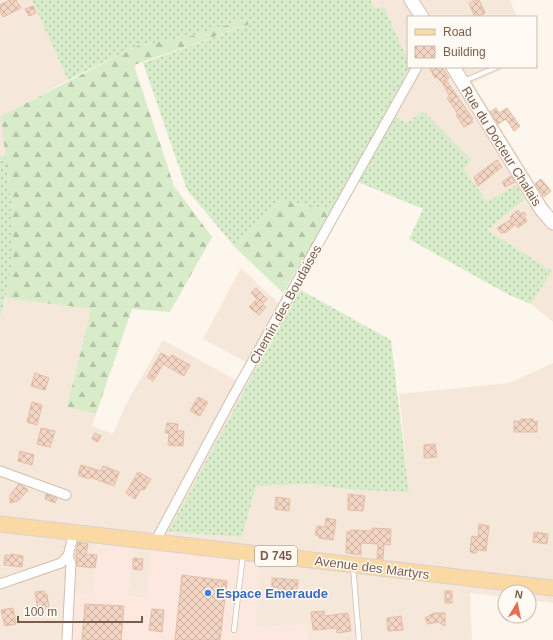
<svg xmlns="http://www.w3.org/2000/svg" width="553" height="640" font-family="Arial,sans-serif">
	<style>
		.residential { fill: #f5e8da }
		.commercial { fill: #fde8e0 }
		.grass { fill: url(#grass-dots) }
		.forest { fill: url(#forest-firs) }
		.building { fill: url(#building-cross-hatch); stroke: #e6bba3 }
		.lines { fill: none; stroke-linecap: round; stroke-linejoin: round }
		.service-casing { stroke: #d1beb0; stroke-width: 6 }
		.minor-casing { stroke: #d1beb0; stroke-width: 11 }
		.secondary-casing { stroke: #d6c0b0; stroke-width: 15 }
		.primary-casing { stroke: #dad1cd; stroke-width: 17 }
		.service { stroke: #fff; stroke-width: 4.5 }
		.minor { stroke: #fff; stroke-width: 9 }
		.secondary { stroke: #fff; stroke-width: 13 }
		.primary { stroke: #fbd9a5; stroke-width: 15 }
		.shop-dot { fill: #3f7fe0; stroke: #fffaf3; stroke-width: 1.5 }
		.labels { text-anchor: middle; stroke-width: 3; stroke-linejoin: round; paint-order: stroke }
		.shield { fill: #fffaf3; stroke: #a28b7f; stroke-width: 1 }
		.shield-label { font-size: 12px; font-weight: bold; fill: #7a5c4d }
		.street-label { font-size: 13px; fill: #7a5c4d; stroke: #fffaf3 }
		.shop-label { font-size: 13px; font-weight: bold; fill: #366cbe; stroke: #fffaf3; text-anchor: start }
	</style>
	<defs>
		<pattern id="grass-dots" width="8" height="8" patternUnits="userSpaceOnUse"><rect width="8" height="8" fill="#d8ecc9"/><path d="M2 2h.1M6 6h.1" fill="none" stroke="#b4c2a5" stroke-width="1.8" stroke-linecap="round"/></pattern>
		<pattern id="forest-firs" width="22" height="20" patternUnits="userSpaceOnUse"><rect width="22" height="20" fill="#d8ecc9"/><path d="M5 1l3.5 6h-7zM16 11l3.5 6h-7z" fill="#b4c2a5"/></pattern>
		<pattern id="building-cross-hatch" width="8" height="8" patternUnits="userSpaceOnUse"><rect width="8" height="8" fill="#f3d5c3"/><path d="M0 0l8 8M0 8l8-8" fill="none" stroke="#cab0a1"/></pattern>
	</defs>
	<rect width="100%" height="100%" fill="#fdf6ec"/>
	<g class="residential">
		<polygon points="0,0 32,0 68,80 2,116 6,155 0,156"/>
		<polygon points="371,0 510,0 517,17 408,17 408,60 384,7 374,8"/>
		<polygon points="410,67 507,67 473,83 552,211 553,211 553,322 531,304 552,271 487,230 525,199 516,186 487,202 423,111 407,123 385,111"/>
		<polygon points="241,268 288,312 168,532 242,537 256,486 310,484 345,489 409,491 399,394 509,383 553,363 553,603 529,600 529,592 505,592 505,597 470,593 472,640 308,640 306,624 255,628 147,598 127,596 133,549 96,544 93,594 75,593 72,640 0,640 0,317 6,298 91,309 67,407 96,414 92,426 113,434 126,404 163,340 236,380 246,362 203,339"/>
	</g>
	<polygon class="commercial" points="96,544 134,548 127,596 147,598 151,549 260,563 255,628 306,624 308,640 72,640 75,593 93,594"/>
	<g class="grass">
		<polygon points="32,0 371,0 374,8 384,7 408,60 408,67 410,67 333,210 280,201 235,247 187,190 143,63 250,24 248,18 197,35 137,46 68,80"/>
		<polygon points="423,111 471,160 464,169 487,202 516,185 525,199 487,230 552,271 531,304 509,295 409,239 423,209 358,182 394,116 407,123"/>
		<path d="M6,155C9,188 15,221 13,254C12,275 6,297 0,317V156Z"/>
		<polygon points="299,289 391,340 409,492 345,489 310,484 256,486 242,537 168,532"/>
	</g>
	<g class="forest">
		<polygon points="248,18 250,24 134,65 174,186 212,237 170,312 132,309 96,414 67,407 91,309 6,298 13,255 12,211 1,116 137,46 197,35"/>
		<polygon points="280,201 333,210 283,293 235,247"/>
	</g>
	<g class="building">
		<polygon points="10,0 16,0 21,8 3,17 0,11 0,5"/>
		<polygon points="476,0 479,0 485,13 477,17 475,17 469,3"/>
		<polygon points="33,6 36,13 29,16 25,9"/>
		<polygon points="429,67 442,67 449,78 441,82 437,77 435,78"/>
		<polygon points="446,80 473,119 471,120 473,122 464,127 456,115 458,114 447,98 450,97 442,82"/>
		<polygon points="496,108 499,113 507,108 520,126 514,131 506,119 498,124 490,112"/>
		<polygon points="497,160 502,167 478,186 474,177"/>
		<polygon points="511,176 515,182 505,187 502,182"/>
		<polygon points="541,179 551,191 544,197 535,184"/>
		<polygon points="518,210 521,214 524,212 526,215 524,217 527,221 518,228 516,224 505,233 504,232 501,233 497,228 512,219 510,217"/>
		<polygon points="256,288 267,299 262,304 266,307 259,315 249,307 257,299 251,293"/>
		<polygon points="161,353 170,358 172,355 190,365 184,376 163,364 153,381 147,377"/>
		<polygon points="35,373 49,378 45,390 31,386"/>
		<polygon points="198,397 208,402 200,416 190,411"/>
		<polygon points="32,402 42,405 37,425 27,422"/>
		<polygon points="521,419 533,419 533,422 537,421 537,432 514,432 514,421 521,421"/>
		<polygon points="167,423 178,424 177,431 184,431 183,446 168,445 169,433 165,433"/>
		<polygon points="41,428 55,431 50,447 37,444"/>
		<polygon points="95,433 101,436 98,442 92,439"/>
		<polygon points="435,444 437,457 424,458 424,445"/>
		<polygon points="20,451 34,455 32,465 18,461"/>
		<polygon points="81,465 101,471 103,466 119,472 114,486 90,477 89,479 78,475"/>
		<polygon points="138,472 151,479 144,490 141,489 135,499 126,493"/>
		<polygon points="19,484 28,490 18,501 10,503 10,495"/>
		<polygon points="46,494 57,498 55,503 45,499"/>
		<polygon points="348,494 365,496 363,511 348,510"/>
		<polygon points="276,497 290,499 289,511 275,509"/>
		<polygon points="326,518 336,520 333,540 319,538 319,535 315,535 317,526 325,527"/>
		<polygon points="479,524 489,526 486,551 477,550 476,553 472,553 470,551 472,536 478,537"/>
		<polygon points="372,528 391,529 390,545 384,544 383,559 377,559 378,544 361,543 361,555 346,553 347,532 351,532 351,530 372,531"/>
		<polygon points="534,532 548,534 547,544 533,542"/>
		<polygon points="78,542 88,544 86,554 97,555 95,568 77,566 76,555"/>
		<polygon points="11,554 23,556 22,567 4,565 5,555 11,556"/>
		<polygon points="133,558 143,559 142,570 133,569"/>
		<polygon points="182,575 227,581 220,640 175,640"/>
		<polygon points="272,578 298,580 297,590 286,589 285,598 278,597 279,588 272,587"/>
		<polygon points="44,591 45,595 47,594 49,608 38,610 35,592"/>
		<rect x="445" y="591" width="7" height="12"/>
		<polygon points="85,604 124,606 121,640 82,640"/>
		<polygon points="13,608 16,624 5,626 1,610"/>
		<polygon points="152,609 164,610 162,632 149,630"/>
		<polygon points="324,611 324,616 348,613 351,631 337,633 337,628 313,630 311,612"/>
		<polygon points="434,613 445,613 445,626 438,622 428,624 425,618"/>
		<polygon points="401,616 403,630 388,631 387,618"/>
	</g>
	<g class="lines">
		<g class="service-casing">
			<g id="service">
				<polyline points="464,81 497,67"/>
				<polyline points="353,566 359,640"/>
				<polyline points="234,630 243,554"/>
			</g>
		</g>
		<g class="minor-casing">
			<g id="minor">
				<polyline points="0,471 66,495"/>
				<polyline points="155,542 232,398 417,67"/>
				<polyline points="0,584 61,563 68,556 74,532"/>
				<polyline points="67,640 71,563 68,556"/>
			</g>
		</g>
		<g class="secondary-casing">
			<g id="secondary">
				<polyline points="411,0 422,17"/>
				<polyline points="453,67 541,209 553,223"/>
			</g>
		</g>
		<g class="primary-casing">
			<polyline id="primary" points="0,524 553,588"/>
		</g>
		<use href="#service" class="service"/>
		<use href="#minor" class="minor"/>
		<use href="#secondary" class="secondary"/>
		<use href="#primary" class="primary"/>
	</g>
	<circle class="shop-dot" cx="208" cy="593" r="4"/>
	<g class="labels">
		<rect class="shield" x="255" y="546" width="42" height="20" rx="3"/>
		<g class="shield-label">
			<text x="276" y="560">D 745</text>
		</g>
		<g class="street-label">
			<text transform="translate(502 146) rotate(58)" y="5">Rue du Docteur Chalais</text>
			<text transform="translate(285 304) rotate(-61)" y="5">Chemin des Boudaises</text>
			<text transform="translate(372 567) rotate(7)" y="5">Avenue des Martyrs</text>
		</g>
		<g class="shop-label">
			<text x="216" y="598">Espace Emeraude</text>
		</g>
	</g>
	<rect x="407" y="16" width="130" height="52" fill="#fffaf3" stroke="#cabbb1"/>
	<rect x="415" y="29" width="20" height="6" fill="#fbd9a5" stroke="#cabbb1"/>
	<text x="443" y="36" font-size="12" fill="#7a5c4d">Road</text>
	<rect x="415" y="46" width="20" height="12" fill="url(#building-cross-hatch)" stroke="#cabbb1"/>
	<text x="443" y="56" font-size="12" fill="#7a5c4d">Building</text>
	<g transform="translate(517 604) rotate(10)"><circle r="19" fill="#fffaf3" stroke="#cabbb1"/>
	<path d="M0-3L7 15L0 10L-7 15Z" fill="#e76f51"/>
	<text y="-6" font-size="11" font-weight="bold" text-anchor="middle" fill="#7a5c4d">N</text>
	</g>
	<path d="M18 616v6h124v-6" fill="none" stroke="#7a5c4d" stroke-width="2"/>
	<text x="24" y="616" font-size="12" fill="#7a5c4d" stroke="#fffaf3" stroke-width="3" paint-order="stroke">100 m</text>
</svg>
